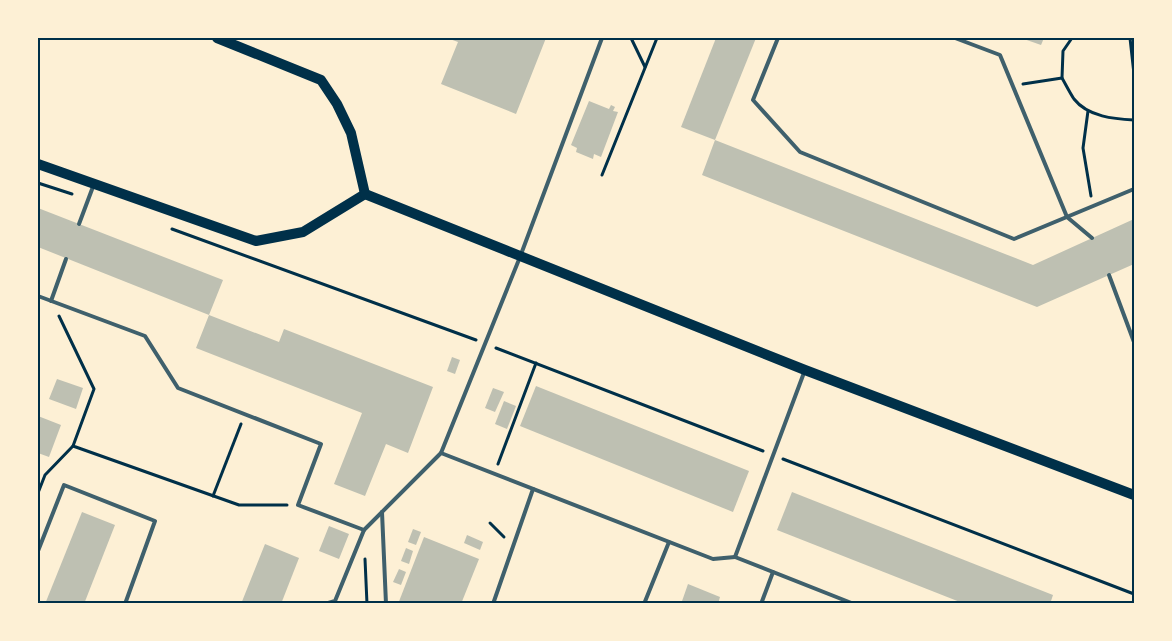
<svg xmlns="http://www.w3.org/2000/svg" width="1172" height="641" font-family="Inter,sans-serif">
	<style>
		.building { fill: #bec0b2 }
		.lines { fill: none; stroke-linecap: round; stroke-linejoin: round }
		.path { stroke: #003049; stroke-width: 3 }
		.service { stroke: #3f606c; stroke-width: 4 }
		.secondary { stroke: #003049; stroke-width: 10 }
		.neatline { fill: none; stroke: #003049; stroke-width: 2 }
	</style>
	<rect width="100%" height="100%" fill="#fdf0d5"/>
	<g class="building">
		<polygon points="447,38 546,38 516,114 441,84 458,42"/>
		<polygon points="716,38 756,38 715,140 681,127"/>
		<polygon points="1021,38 1044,38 1041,45"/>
		<polygon points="589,101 609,109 611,105 615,107 613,111 618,112 601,157 594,154 593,159 576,152 577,148 571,145"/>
		<polygon points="715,140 1033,265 1134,219 1134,264 1037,307 702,175"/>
		<polygon points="38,208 223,280 209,315 38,247"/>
		<polygon points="209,315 279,342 284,329 433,387 408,453 386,444 365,496 334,484 362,413 196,348"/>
		<polygon points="452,357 460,360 455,374 447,371"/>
		<polygon points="57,379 83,388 76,409 49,399"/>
		<polygon points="536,386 749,471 733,512 520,426"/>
		<polygon points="493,388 504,392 495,412 485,408"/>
		<polygon points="504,401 516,406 507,429 495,424"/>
		<polygon points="38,416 61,425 49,457 38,453"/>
		<polygon points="792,492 1053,595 1050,604 965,604 777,530"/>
		<polygon points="82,512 115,525 84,604 45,604"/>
		<polygon points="329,526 349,534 339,559 319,551"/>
		<polygon points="413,529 421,532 416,545 408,542"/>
		<polygon points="467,535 483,542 480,550 464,543"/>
		<polygon points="424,537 479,559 461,604 398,604"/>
		<polygon points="265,544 299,558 281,604 241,604"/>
		<polygon points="406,548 413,551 409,564 401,561"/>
		<polygon points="399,569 406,572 401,585 393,582"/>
		<polygon points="688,584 720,597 718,604 681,604"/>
	</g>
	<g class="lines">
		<g class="path">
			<polyline points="631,38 645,67"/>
			<polyline points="1130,38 1134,74"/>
			<polyline points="1062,78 1063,51 1072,38"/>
			<path d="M1023,84L1062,78C1066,85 1070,93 1074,99C1088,117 1115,119 1134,120"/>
			<polyline points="1088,111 1083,148 1091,196"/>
			<polyline points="602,175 657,38"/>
			<polyline points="38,183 72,194"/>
			<polyline points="172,229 476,340"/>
			<polyline points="59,316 94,389 73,446 239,505 287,505"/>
			<polyline points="496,348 763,451"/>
			<polyline points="783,459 1134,594"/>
			<polyline points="498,464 536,363"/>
			<polyline points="38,493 45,475 73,446"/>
			<polyline points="213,496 241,424"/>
			<polyline points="490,523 504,537"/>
			<polyline points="365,559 367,604"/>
		</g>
		<g class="service">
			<polyline points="602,38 520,257 441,453 713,559 735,557"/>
			<polyline points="778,38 753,100 800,152 1014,239 1134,189"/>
			<polyline points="955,38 1000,55 1067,217 1092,238"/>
			<polyline points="79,224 94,184"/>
			<polyline points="1109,275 1134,342"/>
			<polyline points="38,296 145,336 178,388 321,444 298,505 364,530 441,453"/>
			<polyline points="51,301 66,259"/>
			<polyline points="805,370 735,557 854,604"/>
			<polyline points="382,512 386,604"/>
			<polyline points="38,551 64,485 155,521 125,604"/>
			<polyline points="325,604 335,601 364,530"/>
			<polyline points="493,604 533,489"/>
			<polyline points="644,604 669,542"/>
			<polyline points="761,604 773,572"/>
		</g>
		<g class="secondary">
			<polyline points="217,38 321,80 337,104 351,133 365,194"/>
			<polyline points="38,164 256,241 303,232 365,194"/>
			<polyline points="365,194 805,370 1134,495"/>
		</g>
	</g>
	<rect width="1172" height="641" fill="none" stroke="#fdf0d5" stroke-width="78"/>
	<rect x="39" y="39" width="1094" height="563" class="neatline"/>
</svg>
